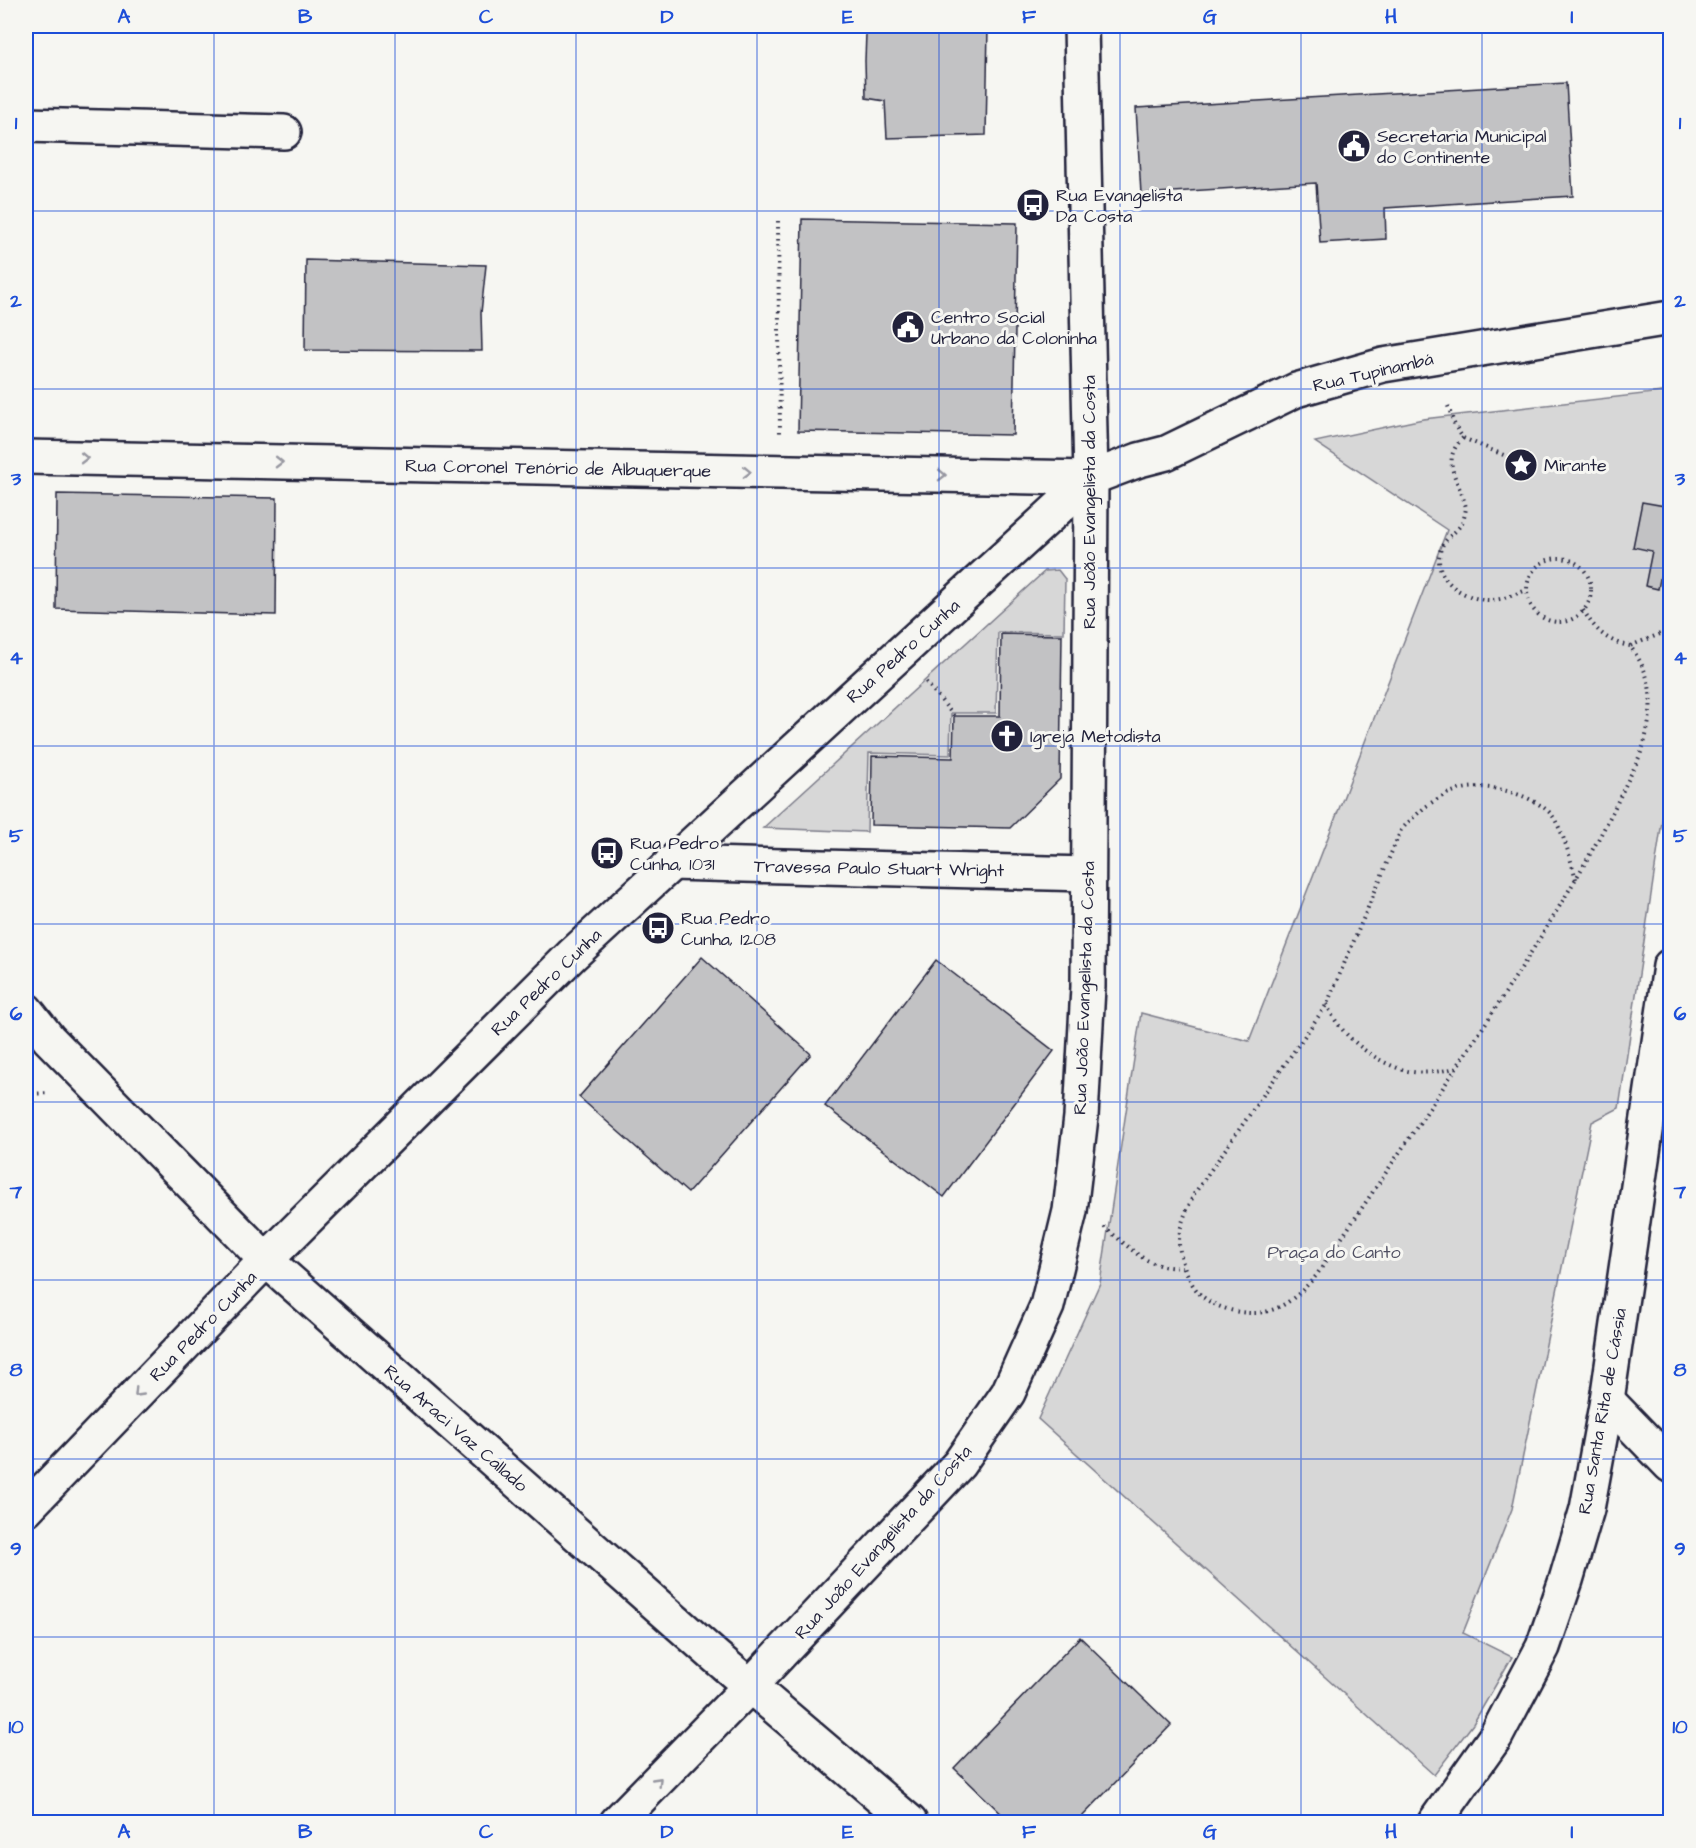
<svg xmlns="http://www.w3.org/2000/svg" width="1696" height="1848" font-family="'Architects Daughter',sans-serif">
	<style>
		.green { fill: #d7d7d7; stroke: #7c7c89; stroke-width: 1.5 }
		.building { fill: #c2c2c4; stroke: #22223b; stroke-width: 1.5 }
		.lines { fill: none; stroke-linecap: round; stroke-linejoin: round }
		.minor-casing { stroke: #22223b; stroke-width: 38 }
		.tertiary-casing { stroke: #22223b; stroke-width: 38 }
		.secondary-casing { stroke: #22223b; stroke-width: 38 }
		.path { stroke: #22223b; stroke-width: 4; stroke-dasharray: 1.5 4.5; stroke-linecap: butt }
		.minor { stroke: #f6f6f2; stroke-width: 33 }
		.tertiary { stroke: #f6f6f2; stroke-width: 33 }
		.secondary { stroke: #f6f6f2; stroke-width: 33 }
		.oneway { stroke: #9797a0 }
		.grid { fill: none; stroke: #1d4ed8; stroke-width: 1.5; stroke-opacity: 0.55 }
		.labels { text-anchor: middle; stroke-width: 6; stroke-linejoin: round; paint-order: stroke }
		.poi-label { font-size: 18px; fill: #22223b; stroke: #f6f6f2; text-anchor: start }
		.street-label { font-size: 18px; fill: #22223b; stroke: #f6f6f2 }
		.park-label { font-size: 18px; fill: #4f4f62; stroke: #f6f6f2 }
		.neatline { fill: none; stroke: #1d4ed8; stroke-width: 2 }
		.grid-label { font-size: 20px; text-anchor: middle; font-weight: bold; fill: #1d4ed8 }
	</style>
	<rect width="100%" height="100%" fill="#f6f6f2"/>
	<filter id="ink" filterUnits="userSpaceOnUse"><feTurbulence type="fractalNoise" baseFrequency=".0167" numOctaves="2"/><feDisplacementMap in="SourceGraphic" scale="12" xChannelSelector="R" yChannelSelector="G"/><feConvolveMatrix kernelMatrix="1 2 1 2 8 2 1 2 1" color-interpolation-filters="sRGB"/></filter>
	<g filter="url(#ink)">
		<g class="green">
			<polygon points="1670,391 1670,768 1619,1108 1592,1122 1512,1509 1463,1633 1512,1657 1473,1724 1434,1775 1038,1419 1100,1283 1141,1013 1249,1041 1447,530 1315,442 1423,419"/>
			<polygon points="1058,570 1065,579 1064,633 998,632 996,713 951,713 950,755 869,753 867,832 763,828 1045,571"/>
		</g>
		<g class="building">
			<polygon points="886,26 988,26 986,135 887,138 885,101 866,98 865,61 866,33 885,29"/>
			<polygon points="1566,83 1573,196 1385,208 1386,239 1320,243 1316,183 1141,194 1136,108"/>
			<polygon points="802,219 1017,223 1013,435 798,431"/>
			<polygon points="306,260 486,265 481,313 482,351 305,350"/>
			<polygon points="57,494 277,498 276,615 56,609"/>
			<polygon points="1642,502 1670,507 1670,528 1658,589 1645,586 1652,551 1633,547"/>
			<polygon points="1001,634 1062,635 1060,779 1010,828 871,825 872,756 953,758 954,716 1000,716"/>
			<polygon points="702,957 811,1054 688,1193 579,1097"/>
			<polygon points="936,960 1054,1051 944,1197 825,1106"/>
			<polygon points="1080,1637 1171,1725 1077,1822 1010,1822 954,1768"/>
		</g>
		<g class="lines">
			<g class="minor-casing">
				<g id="minor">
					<polyline points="26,125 284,132"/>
					<polyline points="26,457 1091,478 1088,987 1081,1117 1070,1211 1047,1306 1008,1393 959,1464 750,1686 617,1822"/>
					<polyline points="671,863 1088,874"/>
					<polyline points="1607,1400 1670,1465"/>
				</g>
			</g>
			<g class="tertiary-casing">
				<g id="tertiary">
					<polyline points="1081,26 1091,478"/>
					<polyline points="26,1509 266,1260 572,955 1091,478 1139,460 1166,453 1296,390 1383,365 1670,318"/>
					<polyline points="1435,1822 1496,1736 1543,1647 1566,1580 1587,1509 1607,1400 1670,966"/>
				</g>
			</g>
			<g class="secondary-casing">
				<polyline id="secondary" points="26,1010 49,1039 266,1260 716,1657 910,1822"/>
			</g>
			<g class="path">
				<polyline points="778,221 780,436"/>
				<polyline points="1448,406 1455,426 1463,438 1506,456"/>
				<path d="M1463,438C1438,462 1461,482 1466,508C1465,514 1464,521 1460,526C1453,535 1443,539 1440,552C1433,580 1465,600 1490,600C1503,600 1515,594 1527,590"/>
				<circle cx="1559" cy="590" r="32"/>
				<path d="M1583,610C1595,630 1607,642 1630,646"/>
				<polyline points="926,682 954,716"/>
				<path d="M1576,879C1570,858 1565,837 1554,818C1548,808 1531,799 1520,795C1468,777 1437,791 1401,830L1327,1004L1194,1194C1187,1210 1179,1225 1179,1242C1179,1257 1189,1283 1199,1293C1213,1309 1248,1317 1268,1311C1288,1306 1302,1291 1316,1276C1396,1157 1478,1039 1553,917C1579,874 1604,832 1625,786C1632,772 1641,756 1645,740C1654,703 1654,678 1630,646L1670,630"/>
				<path d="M1327,1004C1338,1034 1373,1061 1404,1070C1421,1075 1439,1072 1455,1068"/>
				<polyline points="26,1094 49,1093"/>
				<path d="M1104,1227C1132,1248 1147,1271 1185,1267"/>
			</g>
			<use href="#minor" class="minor"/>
			<use href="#tertiary" class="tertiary"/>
			<use href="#secondary" class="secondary"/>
		</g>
		<defs><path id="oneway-chevron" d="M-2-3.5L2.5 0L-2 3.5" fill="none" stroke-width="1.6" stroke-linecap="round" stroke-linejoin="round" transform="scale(1.5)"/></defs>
		<g class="oneway">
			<use href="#oneway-chevron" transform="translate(84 458) rotate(1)"/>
			<use href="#oneway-chevron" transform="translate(279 462) rotate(1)"/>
			<use href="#oneway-chevron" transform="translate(747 472) rotate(1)"/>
			<use href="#oneway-chevron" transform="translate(942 475) rotate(1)"/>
			<use href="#oneway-chevron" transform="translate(138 1393) rotate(134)"/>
			<use href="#oneway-chevron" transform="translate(658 1781) rotate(-46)"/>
		</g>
	</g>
	<path class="grid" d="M214,26V1822M395,26V1822M576,26V1822M757,26V1822M939,26V1822M1120,26V1822M1301,26V1822M1482,26V1822M26,211H1670M26,389H1670M26,568H1670M26,746H1670M26,924H1670M26,1102H1670M26,1280H1670M26,1459H1670M26,1637H1670"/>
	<defs>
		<g id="civic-disc" transform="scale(1.725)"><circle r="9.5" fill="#22223b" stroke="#f6f6f2"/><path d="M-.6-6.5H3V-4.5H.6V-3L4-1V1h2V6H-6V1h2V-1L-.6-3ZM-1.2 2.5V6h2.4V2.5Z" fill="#fff"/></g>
		<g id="bus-disc" transform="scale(1.725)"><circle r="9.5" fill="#22223b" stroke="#f6f6f2"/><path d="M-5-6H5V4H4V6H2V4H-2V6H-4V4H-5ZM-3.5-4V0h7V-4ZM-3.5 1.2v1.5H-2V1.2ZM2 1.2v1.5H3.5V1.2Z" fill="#fff"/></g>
		<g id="sight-disc" transform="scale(1.725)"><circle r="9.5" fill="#22223b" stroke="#f6f6f2"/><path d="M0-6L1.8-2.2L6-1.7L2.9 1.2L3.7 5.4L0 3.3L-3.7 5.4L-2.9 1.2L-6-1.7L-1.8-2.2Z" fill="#fff"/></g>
		<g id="church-disc" transform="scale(1.725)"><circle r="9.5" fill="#22223b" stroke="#f6f6f2"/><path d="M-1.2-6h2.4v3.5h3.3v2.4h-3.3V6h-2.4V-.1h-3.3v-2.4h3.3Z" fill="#fff"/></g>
	</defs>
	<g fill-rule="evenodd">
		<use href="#civic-disc" x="1354" y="146"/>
		<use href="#bus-disc" x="1033" y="205"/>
		<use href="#civic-disc" x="908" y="327"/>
		<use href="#sight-disc" x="1521" y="465"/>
		<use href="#church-disc" x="1007" y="736"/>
		<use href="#bus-disc" x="607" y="853"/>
		<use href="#bus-disc" x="658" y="928"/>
	</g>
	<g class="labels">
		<g class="poi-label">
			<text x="1377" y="142">Secretaria Municipal<tspan x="1377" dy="21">do Continente</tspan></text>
			<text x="1056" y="201">Rua Evangelista<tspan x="1056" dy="21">Da Costa</tspan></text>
			<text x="931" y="323">Centro Social<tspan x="931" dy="21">Urbano da Coloninha</tspan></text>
			<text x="1544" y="471">Mirante</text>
			<text x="1030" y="742">Igreja Metodista</text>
			<text x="630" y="849">Rua Pedro<tspan x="630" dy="21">Cunha, 1031</tspan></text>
			<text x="681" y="924">Rua Pedro<tspan x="681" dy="21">Cunha, 1208</tspan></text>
		</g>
		<g class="street-label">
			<text transform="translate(1373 372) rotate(-13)" y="6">Rua Tupinambá</text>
			<text transform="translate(558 468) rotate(1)" y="6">Rua Coronel Tenório de Albuquerque</text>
			<text transform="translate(1089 502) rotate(-90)" y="6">Rua João Evangelista da Costa</text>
			<text transform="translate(903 651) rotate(-42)" y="6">Rua Pedro Cunha</text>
			<text transform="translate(879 868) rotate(1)" y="6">Travessa Paulo Stuart Wright</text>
			<text transform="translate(546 982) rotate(-44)" y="6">Rua Pedro Cunha</text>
			<text transform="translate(1084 988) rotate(-88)" y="6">Rua João Evangelista da Costa</text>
			<text transform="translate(203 1326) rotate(-46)" y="6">Rua Pedro Cunha</text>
			<text transform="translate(1602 1411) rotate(-80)" y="6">Rua Santa Rita de Cássia</text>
			<text transform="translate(456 1428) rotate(41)" y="6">Rua Araci Vaz Callado</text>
			<text transform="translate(883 1542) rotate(-48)" y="6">Rua João Evangelista da Costa</text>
		</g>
		<g class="park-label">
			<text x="1334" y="1258">Praça do Canto</text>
		</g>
	</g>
	<rect width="1696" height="1848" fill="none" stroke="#f6f6f2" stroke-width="66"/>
	<rect x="33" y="33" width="1630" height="1782" class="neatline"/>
	<g class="grid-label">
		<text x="124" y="23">A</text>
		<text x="305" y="23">B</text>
		<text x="486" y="23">C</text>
		<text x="667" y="23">D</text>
		<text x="848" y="23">E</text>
		<text x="1029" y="23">F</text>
		<text x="1210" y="23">G</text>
		<text x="1391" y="23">H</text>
		<text x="1572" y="23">I</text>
		<text x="16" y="129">1</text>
		<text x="1680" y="129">1</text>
		<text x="16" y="307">2</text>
		<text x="1680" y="307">2</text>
		<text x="16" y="485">3</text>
		<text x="1680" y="485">3</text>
		<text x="16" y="664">4</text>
		<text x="1680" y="664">4</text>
		<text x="16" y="842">5</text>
		<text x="1680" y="842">5</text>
		<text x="16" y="1020">6</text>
		<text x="1680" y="1020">6</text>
		<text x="16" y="1198">7</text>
		<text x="1680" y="1198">7</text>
		<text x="16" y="1376">8</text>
		<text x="1680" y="1376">8</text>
		<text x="16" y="1555">9</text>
		<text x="1680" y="1555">9</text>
		<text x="16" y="1733">10</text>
		<text x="1680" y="1733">10</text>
		<text x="124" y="1838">A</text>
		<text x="305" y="1838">B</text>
		<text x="486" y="1838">C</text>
		<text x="667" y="1838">D</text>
		<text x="848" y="1838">E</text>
		<text x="1029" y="1838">F</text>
		<text x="1210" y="1838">G</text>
		<text x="1391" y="1838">H</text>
		<text x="1572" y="1838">I</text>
	</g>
</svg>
